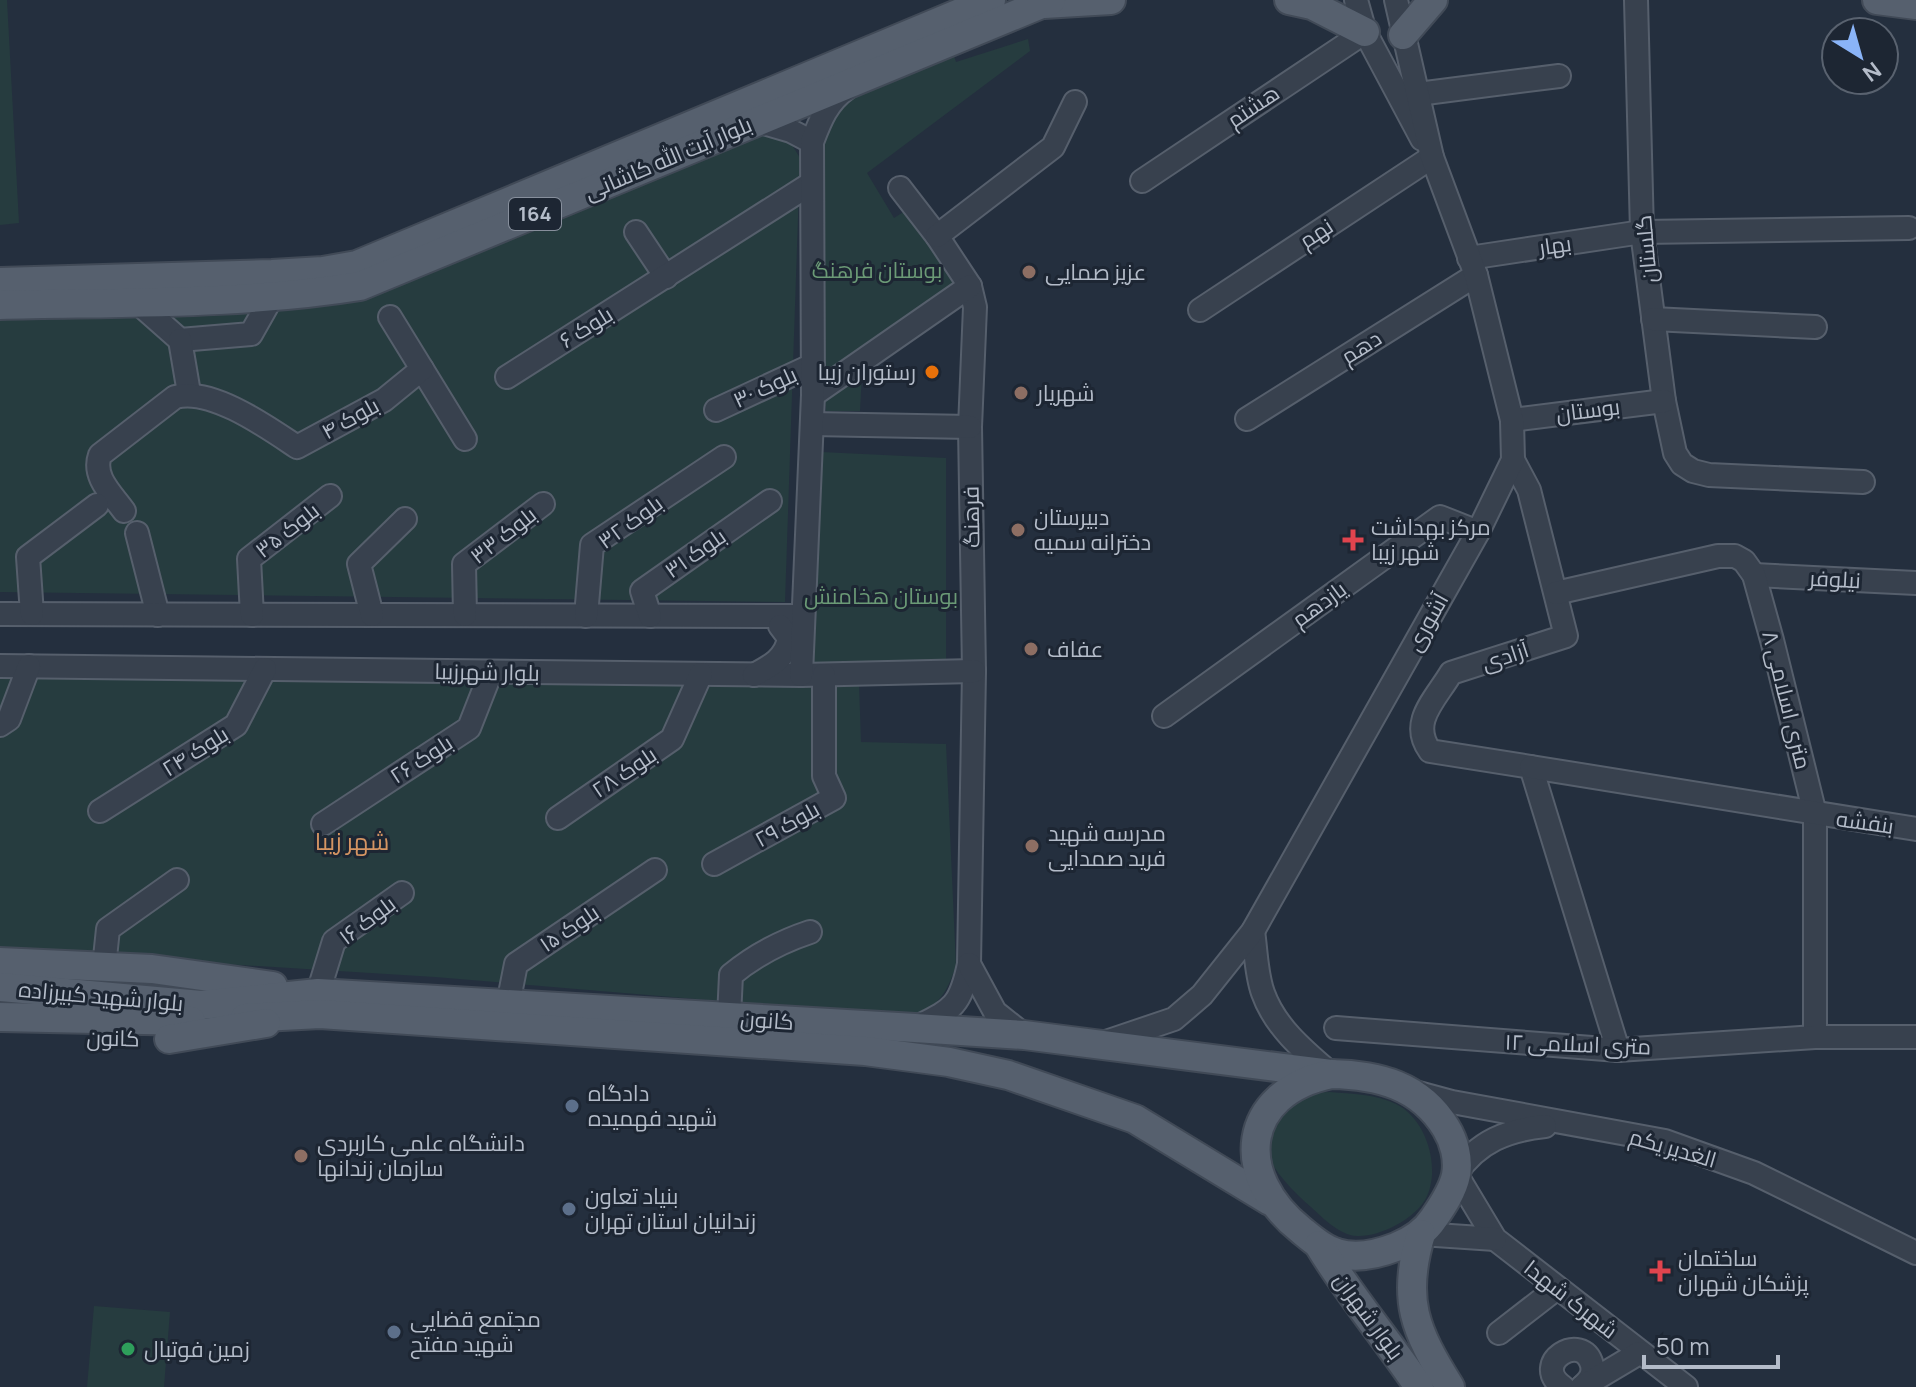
<svg xmlns="http://www.w3.org/2000/svg" width="1916" height="1387" font-family="Manrope,Cairo,sans-serif">
	<style>
		.green { fill: #263c3f }
		.lines { fill: none; stroke-linecap: round; stroke-linejoin: round }
		.minor-casing { stroke: #565f6c; stroke-width: 26 }
		.major-casing { stroke: #414a57; stroke-width: 32 }
		.minor { stroke: #38414e; stroke-width: 22 }
		.major { stroke: #56606e; stroke-width: 28 }
		.education-dot { fill: #8d6e63; stroke: #1d2633; stroke-width: 3 }
		.food-dot { fill: #e8710a; stroke: #1d2633; stroke-width: 3 }
		.health-dot { fill: #e0444e; stroke: #1d2633; stroke-width: 3 }
		.service-dot { fill: #5c6f8a; stroke: #1d2633; stroke-width: 3 }
		.leisure-dot { fill: #2e9e5b; stroke: #1d2633; stroke-width: 3 }
		.labels { text-anchor: middle; stroke-width: 6; stroke-linejoin: round; paint-order: stroke }
		.shield { fill: #1d2633; stroke: #878f9c; stroke-width: 2 }
		.shield-label { font-size: 20px; font-weight: bold; fill: #b4bcc9 }
		.street-label { font-size: 22px; fill: #b4bcc9; stroke: #1d2633 }
		.park-label { font-size: 22px; fill: #6b9a76; stroke: #1d2633 }
		.poi-label { font-size: 22px; fill: #b4bcc9; stroke: #1d2633; text-anchor: start }
		.neighbourhood-label { font-size: 24px; fill: #d59563; stroke: #1d2633 }
	</style>
	<rect width="100%" height="100%" fill="#242f3e"/>
	<g class="green">
		<polygon points="0,0 7,0 19,223 0,225"/>
		<polygon points="1028,39 1030,51 867,173 894,218 905,211 955,281 831,374 821,369 823,138 849,96 952,50 956,62"/>
		<polygon points="758,131 792,145 800,158 785,602 0,592 0,317 299,306"/>
		<polygon points="862,373 860,411 826,411 825,399"/>
		<polygon points="821,452 946,458 946,662 814,662"/>
		<path d="M0,673L859,683L861,742L946,744L956,966C946,994 940,1005 911,1017L435,977L0,950Z"/>
		<path d="M1330,1092C1351,1094 1376,1094 1396,1104C1427,1119 1442,1170 1425,1200C1413,1220 1379,1237 1357,1236C1339,1235 1323,1218 1311,1207C1292,1190 1276,1174 1265,1151L1274,1121L1304,1093Z"/>
		<polygon points="94,1306 170,1312 164,1387 87,1387"/>
	</g>
	<g class="lines">
		<g class="minor-casing">
			<g id="minor">
				<polyline points="1356,0 1365,32 1422,139"/>
				<polyline points="1636,0 1642,232 1664,401 1675,453 1682,464 1693,471 1709,475 1863,482"/>
				<polyline points="1418,94 1559,76"/>
				<polyline points="757,121 791,131 812,142"/>
				<polyline points="1142,181 1365,32"/>
				<path d="M900,188L937,236L970,286L975,307L970,427L974,671L969,964C960,1007 953,1009 915,1028"/>
				<polyline points="636,232 666,277"/>
				<polyline points="937,236 1053,147 1075,102"/>
				<polyline points="1469,258 1642,232 1909,228"/>
				<polyline points="137,302 180,340 251,334 273,295"/>
				<polyline points="1200,310 1432,157"/>
				<polyline points="1653,319 1815,327"/>
				<polyline points="180,340 189,393"/>
				<polyline points="422,369 465,439"/>
				<polyline points="507,377 812,183"/>
				<polyline points="813,395 970,286"/>
				<polyline points="716,410 813,365"/>
				<polyline points="1247,419 1476,275"/>
				<polyline points="1512,420 1664,401"/>
				<polyline points="812,424 970,427"/>
				<path d="M1513,460L1529,490L1566,636L1451,673C1435,700 1409,722 1430,751L1531,767L1618,1050"/>
				<path d="M124,511C112,494 92,477 100,455L175,397C211,387 267,427 297,447L384,400L422,369L390,317"/>
				<polyline points="137,533 158,615"/>
				<polyline points="1754,575 1916,583"/>
				<polyline points="1556,593 1718,556 1735,556 1744,561 1754,575 1772,640 1815,814 1815,1037"/>
				<polyline points="0,614 802,616"/>
				<polyline points="32,614 28,557 97,505"/>
				<polyline points="252,615 249,559 330,496"/>
				<polyline points="372,615 359,564 405,519"/>
				<polyline points="465,615 464,564 543,504"/>
				<polyline points="586,616 592,545 724,457"/>
				<polyline points="650,616 642,591 770,501"/>
				<polyline points="0,666 801,675 974,671"/>
				<path d="M754,675C771,666 786,658 789,638L780,626"/>
				<path d="M801,675L813,395L812,142C820,121 827,102 847,88"/>
				<polyline points="1164,716 1440,517 1478,532"/>
				<polyline points="0,725 9,719 29,666"/>
				<polyline points="1531,767 1916,829"/>
				<polyline points="100,811 236,725 265,669"/>
				<polyline points="558,818 672,739 701,674"/>
				<polyline points="323,824 469,728 491,672"/>
				<polyline points="714,864 834,798 824,776 824,675"/>
				<path d="M1253,931C1256,951 1256,974 1263,993C1275,1027 1304,1051 1331,1074"/>
				<polyline points="969,964 995,1012 1024,1035"/>
				<polyline points="104,967 108,929 177,880"/>
				<polyline points="318,993 334,941 402,893"/>
				<polyline points="508,1004 516,964 655,870"/>
				<path d="M729,1017L731,975C755,955 780,942 810,932"/>
				<polyline points="1336,1028 1618,1050 1815,1037 1916,1037"/>
				<polyline points="1103,1043 1174,1019 1202,995 1253,931 1478,532 1513,460 1512,420 1476,275 1432,157 1396,0"/>
				<polyline points="1415,1092 1452,1102 1665,1141 1754,1173 1916,1253"/>
				<path d="M1545,1126C1508,1130 1478,1141 1456,1174L1495,1239L1686,1387"/>
				<polyline points="1421,1234 1495,1239"/>
				<polyline points="1499,1333 1557,1288"/>
				<path d="M1563,1387C1529,1363 1583,1330 1592,1365C1594,1375 1589,1381 1582,1387"/>
				<polyline points="1582,1387 1639,1353"/>
			</g>
		</g>
		<g class="major-casing">
			<g id="major">
				<polyline points="1289,0 1312,5 1365,32"/>
				<polyline points="1877,0 1916,5"/>
				<polyline points="1044,4 1111,0"/>
				<polyline points="1403,35 1433,0"/>
				<polyline points="0,282 272,274 323,271 357,265 991,0"/>
				<path d="M0,305C119,302 242,305 360,286L1051,0"/>
				<polyline points="0,962 152,969 273,986"/>
				<polyline points="0,987 201,1005 318,993 915,1028 1024,1035 1331,1074"/>
				<polyline points="0,1017 191,1021"/>
				<polyline points="245,1018 320,1014 865,1051 949,1062 1008,1075 1135,1119 1270,1201"/>
				<polyline points="169,1039 266,1023"/>
				<path d="M1331,1074C1378,1075 1420,1085 1446,1128C1454,1141 1459,1159 1456,1175C1453,1190 1443,1205 1434,1218C1425,1232 1411,1241 1396,1247C1378,1254 1356,1259 1337,1253C1323,1249 1312,1239 1301,1230C1233,1176 1240,1093 1331,1074Z"/>
				<path d="M1421,1234C1401,1299 1415,1331 1450,1387"/>
				<path d="M1319,1245C1349,1295 1387,1339 1419,1387"/>
			</g>
		</g>
		<use href="#minor" class="minor"/>
		<use href="#major" class="major"/>
	</g>
	<g class="education-dot">
		<circle cx="1029" cy="272" r="8"/>
		<circle cx="1021" cy="393" r="8"/>
		<circle cx="1018" cy="530" r="8"/>
		<circle cx="1031" cy="649" r="8"/>
		<circle cx="1032" cy="846" r="8"/>
		<circle cx="301" cy="1156" r="8"/>
	</g>
	<circle class="food-dot" cx="932" cy="372" r="8"/>
	<g class="health-dot">
		<path d="M1349 528h8v8h8v8h-8v8h-8v-8h-8v-8h8z"/>
		<path d="M1656 1259h8v8h8v8h-8v8h-8v-8h-8v-8h8z"/>
	</g>
	<g class="service-dot">
		<circle cx="572" cy="1106" r="8"/>
		<circle cx="569" cy="1209" r="8"/>
		<circle cx="394" cy="1332" r="8"/>
	</g>
	<circle class="leisure-dot" cx="128" cy="1349" r="8"/>
	<g class="labels">
		<rect class="shield" x="509" y="198" width="52" height="32" rx="6"/>
		<g class="shield-label">
			<text x="535" y="221">164</text>
		</g>
		<g class="street-label">
			<text transform="translate(1253 106) rotate(-34)" y="8">هشتم</text>
			<text transform="translate(668 158) rotate(-23)" y="8">بلوار آیت الله کاشانی</text>
			<text transform="translate(1316 233) rotate(-33)" y="8">نهم</text>
			<text transform="translate(1555 245) rotate(-8)" y="8">بهار</text>
			<text transform="translate(1646 249) rotate(-95)" y="8">گلستان</text>
			<text transform="translate(586 327) rotate(-32)" y="8">بلوک ۶</text>
			<text transform="translate(1361 347) rotate(-32)" y="8">دهم</text>
			<text transform="translate(765 387) rotate(-25)" y="8">بلوک ۳۰</text>
			<text transform="translate(1588 410) rotate(-7)" y="8">بوستان</text>
			<text transform="translate(350 418) rotate(-29)" y="8">بلوک ۴</text>
			<text transform="translate(971 517) rotate(-91)" y="8">فرهنگ</text>
			<text transform="translate(630 522) rotate(-36)" y="8">بلوک ۳۲</text>
			<text transform="translate(287 530) rotate(-38)" y="8">بلوک ۳۵</text>
			<text transform="translate(503 535) rotate(-38)" y="8">بلوک ۳۳</text>
			<text transform="translate(695 553) rotate(-35)" y="8">بلوک ۳۱</text>
			<text transform="translate(1835 579) rotate(3)" y="8">نیلوفر</text>
			<text transform="translate(1319 604) rotate(-36)" y="8">یازدهم</text>
			<text transform="translate(1427 622) rotate(-61)" y="8">آشوری</text>
			<text transform="translate(1505 656) rotate(-18)" y="8">آزادی</text>
			<text transform="translate(487 672) rotate(1)" y="8">بلوار شهرزیبا</text>
			<text transform="translate(1787 700) rotate(76)" y="8">۸ متری اسلامی</text>
			<text transform="translate(195 751) rotate(-32)" y="8">بلوک ۲۴</text>
			<text transform="translate(421 759) rotate(-33)" y="8">بلوک ۲۶</text>
			<text transform="translate(624 772) rotate(-34)" y="8">بلوک ۲۸</text>
			<text transform="translate(1865 822) rotate(8)" y="8">بنفشه</text>
			<text transform="translate(787 824) rotate(-29)" y="8">بلوک ۲۹</text>
			<text transform="translate(367 920) rotate(-37)" y="8">بلوک ۱۶</text>
			<text transform="translate(569 928) rotate(-34)" y="8">بلوک ۱۵</text>
			<text transform="translate(101 996) rotate(5)" y="8">بلوار شهید کبیرزاده</text>
			<text transform="translate(767 1020) rotate(4)" y="8">کانون</text>
			<text transform="translate(113 1038) rotate(1)" y="8">کانون</text>
			<text transform="translate(1578 1044) rotate(2)" y="8">۱۲ متری اسلامی</text>
			<text transform="translate(1673 1148) rotate(16)" y="8">الغدیر یکم</text>
			<text transform="translate(1571 1299) rotate(38)" y="8">شهرک شهدا</text>
			<text transform="translate(1369 1316) rotate(54)" y="8">بلوار شهران</text>
		</g>
		<g class="park-label">
			<text x="877" y="278">بوستان فرهنگ</text>
			<text x="881" y="604">بوستان هخامنش</text>
		</g>
		<g class="poi-label">
			<text x="1045" y="280">عزیز صمایی</text>
			<text x="916" y="380" text-anchor="end">رستوران زیبا</text>
			<text x="1037" y="401">شهریار</text>
			<text x="1034" y="525">دبیرستان<tspan x="1034" dy="25">دخترانه سمیه</tspan></text>
			<text x="1371" y="535">مرکز بهداشت<tspan x="1371" dy="25">شهر زیبا</tspan></text>
			<text x="1047" y="657">عفاف</text>
			<text x="1048" y="841">مدرسه شهید<tspan x="1048" dy="25">فرید صمدایی</tspan></text>
			<text x="588" y="1101">دادگاه<tspan x="588" dy="25">شهید فهمیده</tspan></text>
			<text x="317" y="1151">دانشگاه علمی کاربردی<tspan x="317" dy="25">سازمان زندانها</tspan></text>
			<text x="585" y="1204">بنیاد تعاون<tspan x="585" dy="25">زندانیان استان تهران</tspan></text>
			<text x="1678" y="1266">ساختمان<tspan x="1678" dy="25">پزشکان شهران</tspan></text>
			<text x="410" y="1327">مجتمع قضایی<tspan x="410" dy="25">شهید مفتح</tspan></text>
			<text x="144" y="1357">زمین فوتبال</text>
		</g>
		<g class="neighbourhood-label">
			<text x="352" y="850">شهر زیبا</text>
		</g>
	</g>
	<g transform="translate(1860 56) rotate(143)"><circle r="38" fill="#1d2633" stroke="#59626f" stroke-width="2"/>
	<path d="M0-6L14 30L0 20L-14 30Z" fill="#8ab4f8"/>
	<text y="-12" font-size="22" font-weight="bold" text-anchor="middle" fill="#b4bcc9">N</text>
	</g>
	<path d="M1644 1355v12h134v-12" fill="none" stroke="#b4bcc9" stroke-width="4"/>
	<text x="1656" y="1355" font-size="24" fill="#b4bcc9" stroke="#1d2633" stroke-width="6" paint-order="stroke">50 m</text>
</svg>
